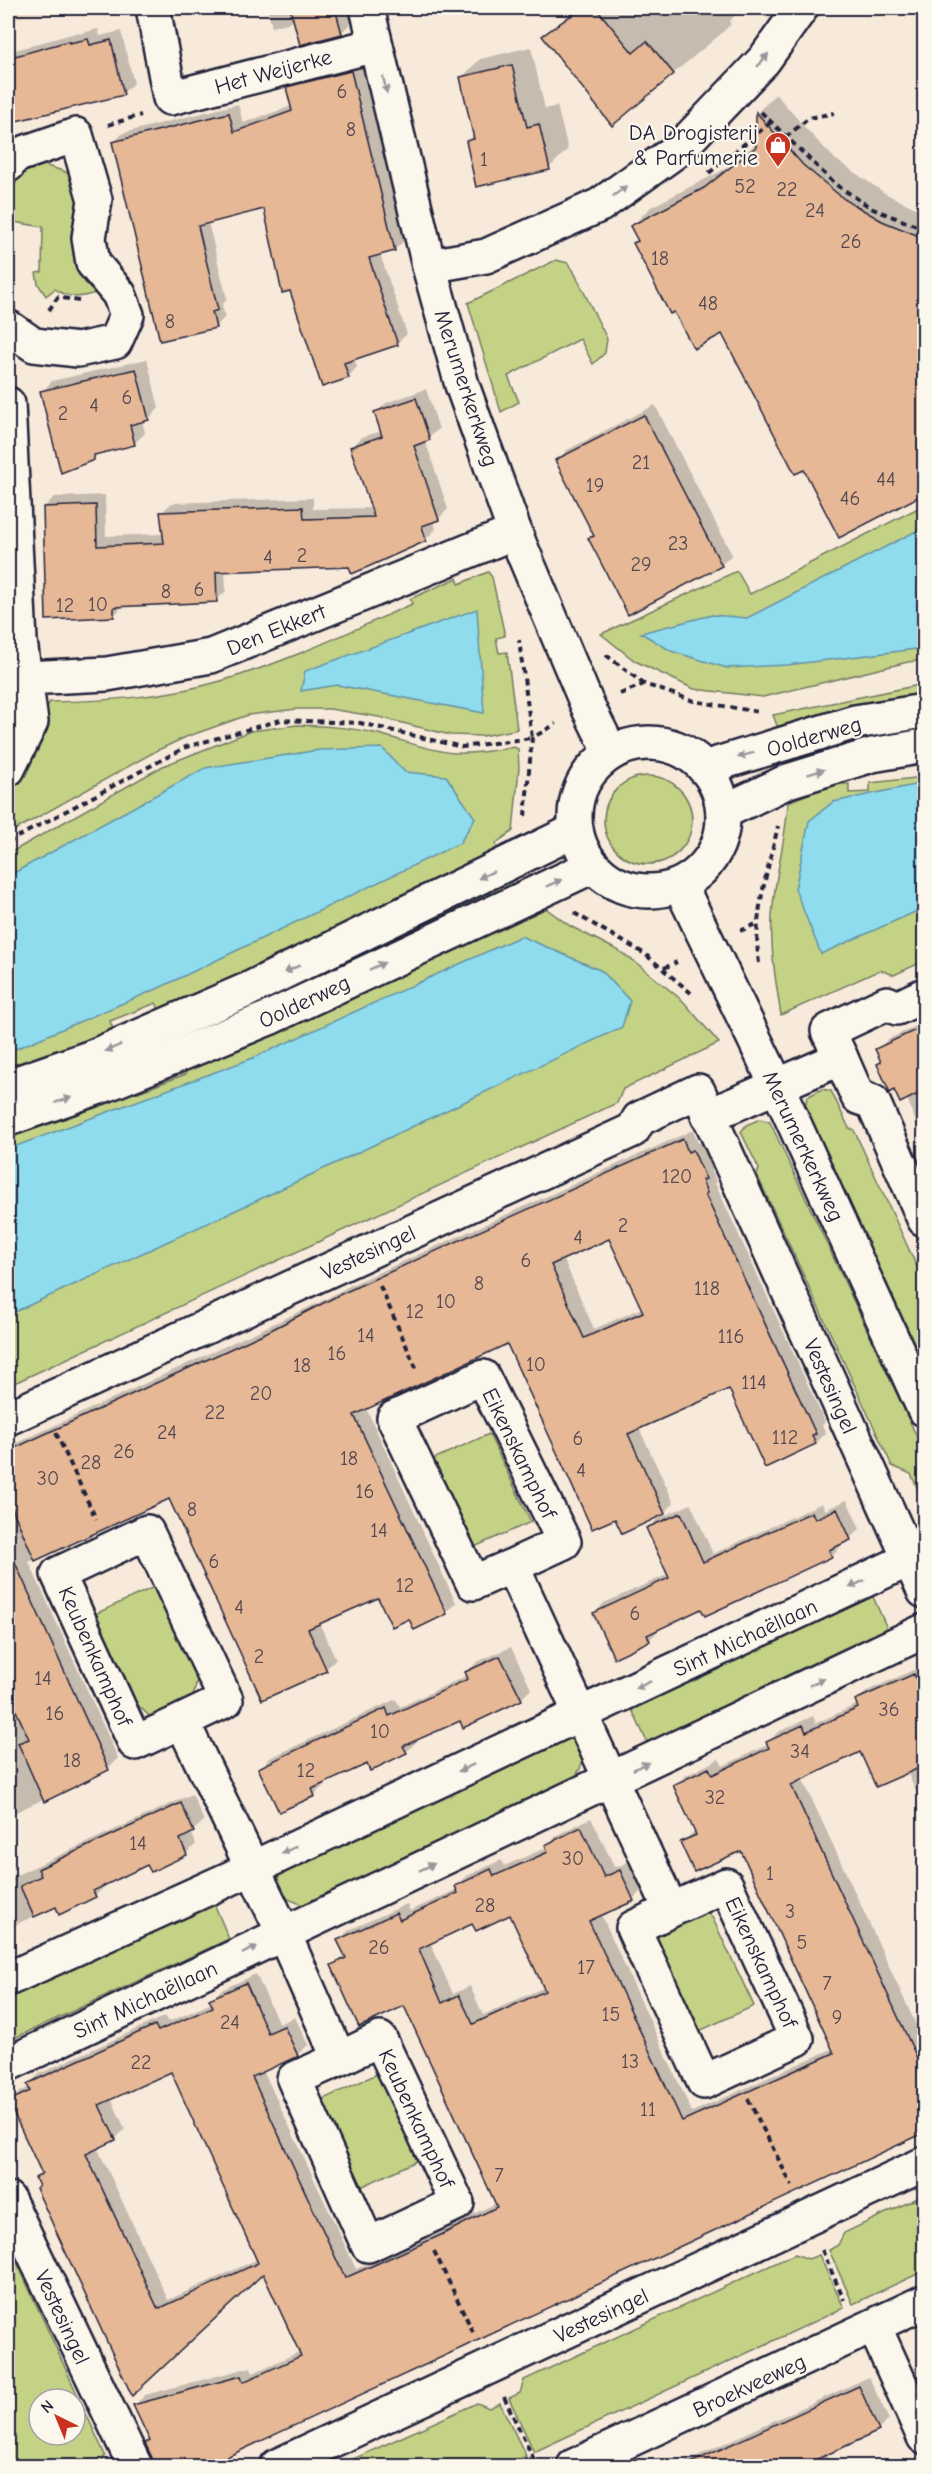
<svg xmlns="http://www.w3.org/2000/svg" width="932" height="2474" font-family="'Comic Neue',sans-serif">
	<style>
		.built { fill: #f2dbc6 }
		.green { fill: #c4d286; stroke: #737a60; stroke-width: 1.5; fill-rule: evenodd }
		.water { fill: #8edced; stroke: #6392a6; stroke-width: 1.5 }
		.shadow { fill: #0003; fill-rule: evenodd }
		.building { fill: #e6b896; stroke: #22223b; stroke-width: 1.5; fill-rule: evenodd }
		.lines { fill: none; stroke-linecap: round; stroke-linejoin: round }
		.street-casing { stroke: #22223b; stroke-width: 38 }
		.secondary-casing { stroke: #22223b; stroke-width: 38 }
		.path { stroke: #22223b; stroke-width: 4; stroke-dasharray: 6 4.5; stroke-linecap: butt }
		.street { stroke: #fbf7ec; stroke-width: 33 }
		.secondary { stroke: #fbf7ec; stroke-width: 33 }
		.oneway { fill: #99979c }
		.labels { text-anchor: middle; stroke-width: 4.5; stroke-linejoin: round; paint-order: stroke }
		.number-label { font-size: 20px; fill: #534852 }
		.street-label { font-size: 22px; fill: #22223b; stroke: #fbf7ec }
		.poi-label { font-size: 22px; fill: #22223b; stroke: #fbf7ec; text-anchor: end }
	</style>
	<rect width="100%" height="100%" fill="#f7eadb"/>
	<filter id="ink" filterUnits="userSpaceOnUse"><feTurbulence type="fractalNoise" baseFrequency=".0167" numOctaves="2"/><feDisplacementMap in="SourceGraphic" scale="12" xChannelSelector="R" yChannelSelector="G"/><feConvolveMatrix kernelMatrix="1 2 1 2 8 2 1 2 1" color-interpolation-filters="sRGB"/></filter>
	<g filter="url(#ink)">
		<polygon class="built" points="8,8 101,8 8,19"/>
		<g class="green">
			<path d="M44,165L66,172L74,181L80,203L72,241L80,259L97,276L90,285L96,293C79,298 70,299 55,289L46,296L38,284L36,273L42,272L43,227L14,222C7,193 12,172 44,165Z"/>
			<polygon points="556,260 568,263 573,270 607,339 605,353 593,364 580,339 508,376 519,402 501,412 468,303"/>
			<polygon points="924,505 924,660 908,662 763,697 694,689 635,661 601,634 737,571 750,594"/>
			<path d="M488,572L492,577L505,636L496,638L499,653L507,652L517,729L514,730L482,736L450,735L379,717L330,709H297L248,715L186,737L156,751L8,834V796L17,784L34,750L43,713L50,702C107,701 166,697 221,681C287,662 349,632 412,604L410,599L457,578L459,584Z"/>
			<polygon points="924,684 924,700 779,731 773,715"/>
			<polygon points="924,718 924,733 797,763 792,748"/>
			<path d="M297,725C323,726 349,727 374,733C401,739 427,751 455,753C476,754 494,751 514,747L518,749L519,768L513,831L496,843L498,850L442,884L161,1013L156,1003L110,1021L114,1032L8,1070V854L163,766L251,731Z"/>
			<circle cx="648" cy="820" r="44"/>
			<path d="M924,777V961L894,975L880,970L781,1015C776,983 770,950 772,917C774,878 786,841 788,802L834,784H849V793L870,792V783Z"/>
			<polygon points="508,877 512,886 175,1045 169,1030"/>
			<polygon points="544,907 570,926 619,951 639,965 683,1001 719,1043 623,1089 617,1103 8,1386 8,1128 132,1083 136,1093 186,1074 182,1063"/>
			<polygon points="822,1089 831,1091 849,1128 854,1130 924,1282 924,1364 805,1109 807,1097"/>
			<polygon points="760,1119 770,1122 924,1452 924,1503 911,1474 892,1466 757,1175 759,1169 741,1132 746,1125"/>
			<polygon points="489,1434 531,1522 472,1548 431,1460"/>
			<polygon points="154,1587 197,1680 193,1697 160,1716 149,1716 135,1702 95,1614"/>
			<polygon points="870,1590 889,1633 648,1744 628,1701"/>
			<path d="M564,1734C584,1748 589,1759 573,1780L303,1905L283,1897L276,1880L277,1867Z"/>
			<polygon points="210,1894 229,1939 8,2041 8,1988"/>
			<polygon points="705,1910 712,1917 754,2006 695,2033 653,1943 655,1932"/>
			<polygon points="379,2073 419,2160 361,2187 321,2100"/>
			<polygon points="924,2195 924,2271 853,2304 829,2250 838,2245 844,2233"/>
			<path d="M8,2243L105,2455L101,2466H8ZM39,2399H75V2435H39Z"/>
			<polygon points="795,2254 808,2259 819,2255 844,2308 534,2452 509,2398 520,2393 524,2380"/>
			<polygon points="477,2403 489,2408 500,2403 526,2456 504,2466 338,2466"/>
		</g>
		<g class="water">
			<polygon points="924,527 924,648 787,665 727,668 671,651 641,633 712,615 747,618"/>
			<polygon points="477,609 484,713 337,685 301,691 305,671"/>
			<polygon points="382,748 405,772 446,776 475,818 460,843 159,988 8,1052 8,876 205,768 319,750"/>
			<polygon points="924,783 924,908 821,954 795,889 809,821 833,802"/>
			<polygon points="521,936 602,971 630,1001 622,1027 260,1199 8,1315 8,1149 253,1058"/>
		</g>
		<g class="shadow">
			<polygon points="267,8 352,8 355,19 341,33 295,21 272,27"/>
			<polygon points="576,8 578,11 582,8 741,8 729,22 731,24 721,34 612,124 544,36"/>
			<polygon points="98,29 100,36 121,31 134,83 123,93 8,122 8,52 79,32 79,34"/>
			<polygon points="531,47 545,109 557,106 568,149 549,168 467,142 475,134 461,78 480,59"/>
			<polygon points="360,62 404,241 394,250 380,254 407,334 397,343 354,358 357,367 348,377 291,289 265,207 208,222 227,299 222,305 225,317 215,327 114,142 123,133 238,104 243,123 292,106 288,88 297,78"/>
			<polygon points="776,94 807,130 835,159 886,194 924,212 924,493 840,536 805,468 723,332 635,243 639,240 632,226 651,207 725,169 757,143 758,112"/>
			<polygon points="147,359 159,408 149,419 142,420 145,433 134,444 100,452 94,458 42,392 52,381"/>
			<polygon points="426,389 439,429 425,440 448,509 438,519 433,521 436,529 426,539 352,572 350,566 225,570 226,591 216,601 123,606 113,616 44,507 54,497 105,495 106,536 165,534 162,512 172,503 313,498 313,509 372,508 352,447 362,437 382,431 376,413 386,403"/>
			<polygon points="655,405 732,555 721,565 590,538 594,534 556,461 567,450"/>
			<polygon points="924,1022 924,1145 907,1098 878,1064 882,1061 877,1050 887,1040"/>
			<path d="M693,1130L698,1143L703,1141L715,1167L712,1171L716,1181L715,1183L825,1422L822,1425L826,1433L816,1443L766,1466L730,1387L639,1428L674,1503L659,1518L691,1504L713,1554L822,1503L825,1510L847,1500L860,1529L850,1538L840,1543L841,1546L832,1556L705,1614L702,1607L658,1628L659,1630L649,1640L595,1613L604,1603L669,1574L648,1529L662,1514L507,1342L366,1408L456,1603L446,1613L410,1617L379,1596L319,1623L336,1659L326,1669L170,1497L29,1562L118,1758L108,1768L8,1816V1447L318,1303L351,1285ZM610,1237L642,1308L594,1329L563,1258Z"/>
			<polygon points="511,1647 531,1689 521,1699 461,1719 415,1740 416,1742 406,1752 368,1762 324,1782 325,1784 314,1795 260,1768 270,1758 396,1699 400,1707 468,1675 466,1673 477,1662"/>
			<path d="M924,1665V1809L907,1772L861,1750L802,1778L924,2042V2131L199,2466H158L147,2443L151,2439L135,2405L145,2395L251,2367L253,2373L301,2351L263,2271L132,2394L37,2178L42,2172L10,2102L20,2092L30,2087L29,2084L39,2074L165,2016L168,2022L212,2003L211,2000L221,1990L256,1974L279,2024L295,2017L308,2045L297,2055L263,2070L356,2269L497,2203L405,2004L333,1966L346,1954L339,1940L349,1930L407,1904L410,1911L458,1889L457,1886L467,1876L501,1860L504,1866L548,1847L547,1845L557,1835L591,1818L615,1868L630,1861L643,1889L633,1899L601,1914L692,2112L834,2048L742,1849L682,1842L695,1831L675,1786L685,1776L719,1759L723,1766L769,1744L768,1742L778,1732L813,1716L816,1723L858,1704L856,1701L867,1691ZM511,1913L545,1987L483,2015L470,1986L453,1994L430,1942L473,1922ZM171,2070L258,2259L168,2300L97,2147L115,2139L125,2129L111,2098Z"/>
			<polygon points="192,1794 204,1821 191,1832 196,1844 186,1854 148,1863 104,1883 105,1886 95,1896 56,1905 13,1926 14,1928 8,1934 8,1879"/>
			<polygon points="869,2377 889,2420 878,2430 826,2454 828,2459 821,2466 675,2466"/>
		</g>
		<g class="building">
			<polygon points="290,8 335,8 342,34 300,45"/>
			<polygon points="582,8 596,8 633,53 647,41 674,74 612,126 542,36"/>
			<polygon points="88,39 90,45 111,40 124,95 8,123 8,58 69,41 69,43"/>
			<polygon points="512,65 527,127 539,124 550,170 476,187 466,141 474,139 460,77"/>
			<polygon points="351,71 395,251 369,258 398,345 344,363 349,378 322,387 290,291 282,293 264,209 198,226 218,310 212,312 216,328 160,341 112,142 229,113 234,132 292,111 286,87"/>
			<polygon points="756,112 803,165 844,199 882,221 924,238 924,494 839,538 804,470 795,474 722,334 694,349 674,312 670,314 633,243 638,241 630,226 704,188 756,147"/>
			<polygon points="136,369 149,420 130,425 135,445 94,455 94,460 61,473 40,391"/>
			<polygon points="416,398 430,440 414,446 439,520 422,526 426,541 352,574 349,567 216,572 217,602 114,607 114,617 46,620 43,507 96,505 97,546 164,543 160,512 303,507 304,519 374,517 350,447 382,436 374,412"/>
			<polygon points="644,415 722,566 628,615 588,538 594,536 555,460"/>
			<polygon points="924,1026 924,1091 900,1103 894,1090 890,1093 877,1064 881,1062 875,1049"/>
			<path d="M683,1139L688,1152L693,1150L706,1179L702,1180L707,1193L705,1194L816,1434L812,1435L816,1444L765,1468L729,1389L628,1434L665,1514L622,1534L615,1519L592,1529L507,1344L354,1415L447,1614L414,1630L409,1619L392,1627L378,1598L308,1629L327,1671L262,1700L169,1499L35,1561L8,1499V1451L267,1332L339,1295ZM609,1239L643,1312L584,1338L551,1265Z"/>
			<polygon points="837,1509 851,1540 829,1550 832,1557 705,1616 701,1609 647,1635 650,1641 614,1658 593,1613 669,1578 646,1528 681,1513 703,1562 812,1512 815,1519"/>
			<polygon points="8,1547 109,1770 44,1802 18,1743 29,1739 8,1693"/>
			<polygon points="500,1656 522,1700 463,1728 460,1721 403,1746 407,1753 370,1771 367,1764 312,1789 315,1796 279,1812 258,1768 386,1708 389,1716 468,1679 465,1672"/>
			<path d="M914,1674L924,1698V1766L876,1787L860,1752L791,1785L924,2073V2133L218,2461L196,2466H156L145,2443L150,2441L133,2405L241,2376L243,2382L301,2356L263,2274L132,2396L36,2188L39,2186L35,2178L42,2174L8,2101L30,2091L27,2084L155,2025L158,2031L213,2007L209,1999L246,1983L268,2033L284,2026L298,2056L252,2077L345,2278L441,2235L497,2207L404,2006L359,2027L331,1965L346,1958L337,1940L396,1913L400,1920L458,1893L455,1886L491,1869L494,1876L548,1852L545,1845L581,1827L604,1877L620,1870L634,1901L589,1921L682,2121L834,2053L741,1851L694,1872L680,1842L696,1835L673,1785L709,1768L712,1775L769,1748L766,1742L803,1725L806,1732L858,1708L855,1700ZM510,1915L545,1991L473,2024L459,1995L442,2003L419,1949L472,1924L476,1931ZM171,2072L258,2263L158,2309L86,2154L116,2140L99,2105Z"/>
			<polygon points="181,1803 194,1832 180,1839 187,1855 151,1872 147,1865 93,1891 96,1897 59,1915 56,1907 34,1917 20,1886 41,1876 38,1869"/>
			<polygon points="859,2386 879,2431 802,2466 684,2466"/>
		</g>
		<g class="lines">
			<g class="street-casing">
				<g id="street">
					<polyline points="153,8 170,98 375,45"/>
					<polyline points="367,8 429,266 462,385 517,538 589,709 611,753"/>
					<polyline points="8,165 12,157 76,135 95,200 89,238 93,263 119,294 127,315 115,342 78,350 34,345 8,327"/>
					<polyline points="429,266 486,256 600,205 680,148 764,60 801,8"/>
					<polyline points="8,404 20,641 31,722 8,769"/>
					<polyline points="8,676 25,678 107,674 211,656 515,532"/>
					<polyline points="841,1058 858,1097 873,1102 924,1219"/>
					<polyline points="708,1116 841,1058 828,1031 887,1003 897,1008 924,995"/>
					<polyline points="8,1418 633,1130 639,1119 698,1091 924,1591"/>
					<polyline points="512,1566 473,1583 394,1418 483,1377 564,1542 512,1566 671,1910 726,1885 797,2039 704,2082 633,1928 671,1910"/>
					<polyline points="182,1721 135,1743 58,1574 147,1532 226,1700 182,1721 284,1934 339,2059 380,2039 457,2203 368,2245 294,2079 339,2059"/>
					<polyline points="8,1979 253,1868 910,1559"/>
					<polyline points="8,2064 924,1631"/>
					<polyline points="8,2199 135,2466"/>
					<polyline points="874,2326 924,2437"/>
					<polyline points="277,2466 924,2164"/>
					<polyline points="574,2466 924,2302"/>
				</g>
			</g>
			<g class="secondary-casing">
				<g id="secondary">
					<circle cx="649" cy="817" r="74"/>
					<polyline points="704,768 855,722 924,711"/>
					<polyline points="723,812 788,781 872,755 924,746"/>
					<polyline points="680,885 777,1086 924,1409"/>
					<polyline points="8,1086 92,1057 247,990 576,830"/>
					<polyline points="8,1119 105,1085 269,1018 593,866"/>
				</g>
			</g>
			<g class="path">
				<polyline points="761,112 835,184 873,209 924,229"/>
				<polyline points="108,125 141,115"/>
				<polyline points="786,137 809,118 834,113"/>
				<polyline points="709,173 771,122"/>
				<polyline points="49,310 58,297 79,301"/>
				<polyline points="606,655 644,684"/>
				<polyline points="620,694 644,684 694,701 759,712"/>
				<polyline points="525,816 532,738 556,724"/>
				<polyline points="8,842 186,747 281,720 360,723 462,747 532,738 519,640"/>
				<polyline points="574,913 645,954 691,993"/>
				<polyline points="740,931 758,923"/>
				<path d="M759,963C752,916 768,871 778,826"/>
				<polyline points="664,968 677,962"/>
				<polyline points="380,1286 417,1370"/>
				<polyline points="56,1433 96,1519"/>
				<polyline points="748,2099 792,2186"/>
				<polyline points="822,2250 844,2300"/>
				<polyline points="434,2251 475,2336"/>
				<polyline points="504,2397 537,2466"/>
			</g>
			<use href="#street" class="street"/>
			<use href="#secondary" class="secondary"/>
		</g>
		<defs><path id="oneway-solid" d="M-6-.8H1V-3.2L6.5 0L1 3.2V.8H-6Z" transform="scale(1.5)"/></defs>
		<g class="oneway">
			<use href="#oneway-solid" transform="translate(763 60) rotate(-50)"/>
			<use href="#oneway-solid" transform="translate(385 85) rotate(76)"/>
			<use href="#oneway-solid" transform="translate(620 191) rotate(-36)"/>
			<use href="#oneway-solid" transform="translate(746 755) rotate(163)"/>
			<use href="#oneway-solid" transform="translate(816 772) rotate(-17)"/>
			<use href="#oneway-solid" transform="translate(486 875) rotate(154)"/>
			<use href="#oneway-solid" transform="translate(554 883) rotate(-24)"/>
			<use href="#oneway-solid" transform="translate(377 966) rotate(-25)"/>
			<use href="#oneway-solid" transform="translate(292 969) rotate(154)"/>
			<use href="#oneway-solid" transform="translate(113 1048) rotate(157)"/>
			<use href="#oneway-solid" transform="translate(63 1100) rotate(-19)"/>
			<use href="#oneway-solid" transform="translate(857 1584) rotate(154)"/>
			<use href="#oneway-solid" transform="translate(817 1682) rotate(-25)"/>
			<use href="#oneway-solid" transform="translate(643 1685) rotate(155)"/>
			<use href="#oneway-solid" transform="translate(641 1766) rotate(-25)"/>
			<use href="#oneway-solid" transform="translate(466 1768) rotate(155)"/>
			<use href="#oneway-solid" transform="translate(289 1850) rotate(155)"/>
			<use href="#oneway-solid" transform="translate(427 1867) rotate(-25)"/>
			<use href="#oneway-solid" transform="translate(250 1950) rotate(-25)"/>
		</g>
	</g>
	<defs>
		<g id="shop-pin" transform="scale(1.35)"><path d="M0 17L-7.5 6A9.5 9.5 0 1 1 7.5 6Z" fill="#c8321e" stroke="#fbf7ec"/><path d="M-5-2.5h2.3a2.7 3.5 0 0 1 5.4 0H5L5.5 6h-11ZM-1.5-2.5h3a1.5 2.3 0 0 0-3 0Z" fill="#fff"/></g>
	</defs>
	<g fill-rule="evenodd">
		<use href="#shop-pin" x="778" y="145"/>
	</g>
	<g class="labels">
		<g class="number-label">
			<text x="342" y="98">6</text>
			<text x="351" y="136">8</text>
			<text x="484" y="166">1</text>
			<text x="745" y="193">52</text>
			<text x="787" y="196">22</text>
			<text x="815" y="217">24</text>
			<text x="851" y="248">26</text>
			<text x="660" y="265">18</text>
			<text x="708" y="310">48</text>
			<text x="170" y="328">8</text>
			<text x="127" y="404">6</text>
			<text x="94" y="412">4</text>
			<text x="63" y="420">2</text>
			<text x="641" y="469">21</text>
			<text x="886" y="486">44</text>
			<text x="595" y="492">19</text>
			<text x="850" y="505">46</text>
			<text x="678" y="550">23</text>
			<text x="302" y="562">2</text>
			<text x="268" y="564">4</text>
			<text x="641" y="571">29</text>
			<text x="199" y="596">6</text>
			<text x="166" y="598">8</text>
			<text x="98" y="611">10</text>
			<text x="65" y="612">12</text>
			<text x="677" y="1183">120</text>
			<text x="623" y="1232">2</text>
			<text x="578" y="1244">4</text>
			<text x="526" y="1267">6</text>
			<text x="479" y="1290">8</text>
			<text x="707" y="1295">118</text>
			<text x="446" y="1308">10</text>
			<text x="415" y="1318">12</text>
			<text x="366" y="1342">14</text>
			<text x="731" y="1343">116</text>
			<text x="337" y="1360">16</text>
			<text x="536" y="1371">10</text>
			<text x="302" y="1372">18</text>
			<text x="754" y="1389">114</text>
			<text x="261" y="1400">20</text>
			<text x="215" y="1419">22</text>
			<text x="167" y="1439">24</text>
			<text x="785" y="1444">112</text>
			<text x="578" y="1445">6</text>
			<text x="124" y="1458">26</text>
			<text x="349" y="1465">18</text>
			<text x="91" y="1469">28</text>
			<text x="581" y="1477">4</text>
			<text x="48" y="1485">30</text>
			<text x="365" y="1498">16</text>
			<text x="192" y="1516">8</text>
			<text x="379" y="1537">14</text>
			<text x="214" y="1568">6</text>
			<text x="405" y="1592">12</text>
			<text x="239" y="1614">4</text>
			<text x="635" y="1620">6</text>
			<text x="259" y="1663">2</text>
			<text x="43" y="1685">14</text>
			<text x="889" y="1716">36</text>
			<text x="55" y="1720">16</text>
			<text x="380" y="1738">10</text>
			<text x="800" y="1758">34</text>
			<text x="72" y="1767">18</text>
			<text x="306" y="1777">12</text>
			<text x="715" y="1804">32</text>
			<text x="138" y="1850">14</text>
			<text x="573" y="1865">30</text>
			<text x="770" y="1880">1</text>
			<text x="485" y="1912">28</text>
			<text x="790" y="1918">3</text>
			<text x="802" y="1949">5</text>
			<text x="379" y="1954">26</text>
			<text x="586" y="1974">17</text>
			<text x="827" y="1990">7</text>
			<text x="611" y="2021">15</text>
			<text x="837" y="2024">9</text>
			<text x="230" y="2029">24</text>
			<text x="630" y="2068">13</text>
			<text x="141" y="2069">22</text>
			<text x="648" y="2116">11</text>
			<text x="499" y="2182">7</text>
		</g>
		<g class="street-label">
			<text transform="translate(273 71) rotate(-15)" y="8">Het Weijerke</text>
			<text transform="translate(467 388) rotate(72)" y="8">Merumerkerkweg</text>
			<text transform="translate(276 629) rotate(-22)" y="8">Den Ekkert</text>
			<text transform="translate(814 736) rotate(-16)" y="8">Oolderweg</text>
			<text transform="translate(304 1001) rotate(-25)" y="8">Oolderweg</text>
			<text transform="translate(804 1146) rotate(65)" y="8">Merumerkerkweg</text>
			<text transform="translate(368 1252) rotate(-25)" y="8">Vestesingel</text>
			<text transform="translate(831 1386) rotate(66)" y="8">Vestesingel</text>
			<text transform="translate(520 1453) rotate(64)" y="8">Eikenskamphof</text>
			<text transform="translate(745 1637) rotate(-25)" y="8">Sint Michaëllaan</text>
			<text transform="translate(96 1656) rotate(66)" y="8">Keubenkamphof</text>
			<text transform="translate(762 1962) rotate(65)" y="8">Eikenskamphof</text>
			<text transform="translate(145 1999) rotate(-25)" y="8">Sint Michaëllaan</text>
			<text transform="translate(417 2118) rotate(65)" y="8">Keubenkamphof</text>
			<text transform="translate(601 2315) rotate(-25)" y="8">Vestesingel</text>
			<text transform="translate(63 2317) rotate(65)" y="8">Vestesingel</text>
			<text transform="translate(749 2385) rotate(-25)" y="8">Broekveeweg</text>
		</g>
		<g class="poi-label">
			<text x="758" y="140">DA Drogisterij<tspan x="758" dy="25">&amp; Parfumerie</tspan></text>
		</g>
	</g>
	<rect width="932" height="2474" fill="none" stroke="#fbf7ec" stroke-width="30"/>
	<rect x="15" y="15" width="902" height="2444" fill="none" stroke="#22223b" stroke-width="2" filter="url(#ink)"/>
	<g transform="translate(57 2417) rotate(317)"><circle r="28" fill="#fbf7ec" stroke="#a4a2a5" stroke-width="1.5"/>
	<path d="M0-4.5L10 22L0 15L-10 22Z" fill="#c8321e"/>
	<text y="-9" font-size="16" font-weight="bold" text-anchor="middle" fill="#22223b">N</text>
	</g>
</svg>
